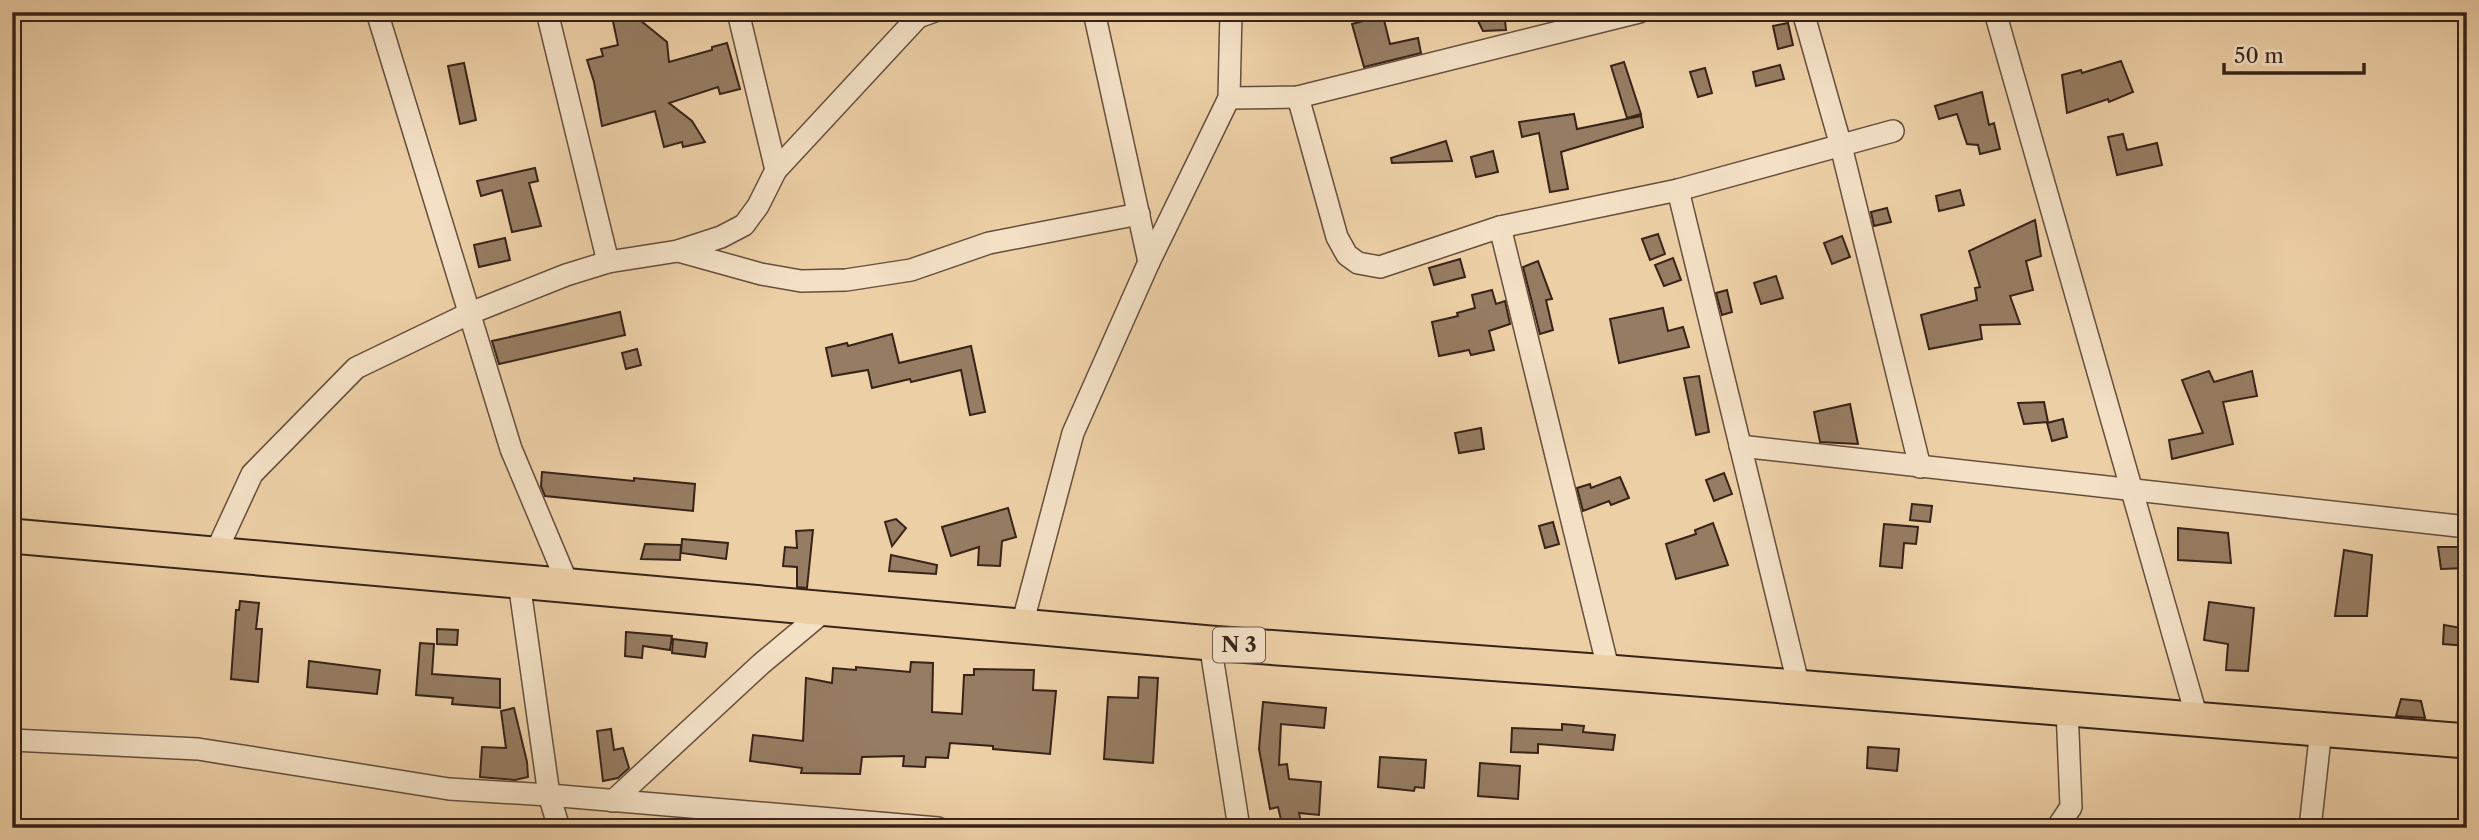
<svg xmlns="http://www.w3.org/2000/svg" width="2479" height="840" font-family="'Libre Caslon Text',serif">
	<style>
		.building { fill: #967c62; stroke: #382318; stroke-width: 2 }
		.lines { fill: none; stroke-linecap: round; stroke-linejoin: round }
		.minor-casing { stroke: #654e3c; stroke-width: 24 }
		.primary-casing { stroke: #382318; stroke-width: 37 }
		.minor { stroke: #f3e0c5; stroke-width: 21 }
		.primary { stroke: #edcfa6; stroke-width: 33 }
		.labels { text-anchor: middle; stroke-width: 7; stroke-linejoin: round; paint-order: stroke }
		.shield { fill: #f3e0c5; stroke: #705c4c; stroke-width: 2 }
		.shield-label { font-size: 21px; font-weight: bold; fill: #382318 }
	</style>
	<rect width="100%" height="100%" fill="#edcfa6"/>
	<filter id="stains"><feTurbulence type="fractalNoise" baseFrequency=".00286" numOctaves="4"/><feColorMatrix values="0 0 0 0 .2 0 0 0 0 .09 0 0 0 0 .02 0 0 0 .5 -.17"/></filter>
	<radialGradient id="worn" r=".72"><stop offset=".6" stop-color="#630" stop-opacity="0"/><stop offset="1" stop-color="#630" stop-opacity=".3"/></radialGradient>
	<g class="building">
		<polygon points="611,12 630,12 667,42 669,62 712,50 712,47 727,43 740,89 720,94 718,87 669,103 692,121 705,142 683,147 682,142 664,147 655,111 602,126 594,82 587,60 603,56 601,49 618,45"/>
		<polygon points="1489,12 1504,12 1506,30 1483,31 1475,15"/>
		<polygon points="1383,16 1390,44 1418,38 1421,53 1364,67 1352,24"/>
		<polygon points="1788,23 1793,45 1778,49 1773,26"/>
		<polygon points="2121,61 2133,92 2109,102 2108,99 2067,113 2062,75 2081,70 2082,73"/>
		<polygon points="1624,62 1641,114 1627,118 1611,66"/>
		<polygon points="464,63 476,120 460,124 448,66"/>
		<polygon points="1780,65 1784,79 1756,86 1753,72"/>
		<polygon points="1705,68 1712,93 1698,97 1690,72"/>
		<polygon points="1982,92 1989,125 1994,123 2000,149 1980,154 1978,145 1967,144 1957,114 1939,119 1935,106"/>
		<polygon points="1574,114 1577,129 1641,116 1643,127 1561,152 1568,189 1550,192 1539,133 1522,137 1519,122"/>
		<polygon points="2123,134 2127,150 2157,143 2162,165 2117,175 2108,137"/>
		<polygon points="1446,141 1452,161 1392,163 1391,158"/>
		<polygon points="1493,151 1498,172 1476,177 1471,157"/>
		<polygon points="535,168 538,181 529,183 541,226 512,232 502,190 481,196 477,181"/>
		<polygon points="1960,190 1964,205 1939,211 1936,196"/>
		<polygon points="1887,208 1891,222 1874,226 1871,212"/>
		<polygon points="2035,220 2041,256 2026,261 2033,290 2010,296 2020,324 1980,325 1982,339 1929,349 1921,315 1977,300 1975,288 1980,287 1969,251"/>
		<polygon points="1658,234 1665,254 1650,260 1642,239"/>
		<polygon points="1842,236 1850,257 1832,264 1824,243"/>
		<polygon points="505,238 510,260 479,267 474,245"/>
		<polygon points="1673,258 1681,280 1664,286 1655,265"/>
		<polygon points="1460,259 1465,277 1434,285 1429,268"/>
		<polygon points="1538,261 1552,299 1546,300 1553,330 1540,334 1523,267"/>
		<polygon points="1776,276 1783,298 1761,304 1754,283"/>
		<polygon points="1492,290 1496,304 1505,301 1510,324 1489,331 1494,350 1471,355 1469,350 1439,356 1432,322 1458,316 1457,313 1475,308 1472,295"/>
		<polygon points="1727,290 1732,312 1722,315 1716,293"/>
		<polygon points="1663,308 1668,331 1683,327 1689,347 1619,363 1610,319"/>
		<polygon points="620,312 625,335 499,364 492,341"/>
		<polygon points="892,334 899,363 971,346 985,412 970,415 961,370 911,382 910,379 872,388 868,370 832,376 826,348 847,343 848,346"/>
		<polygon points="637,349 641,365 626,369 622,353"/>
		<polygon points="2209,371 2214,382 2252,371 2257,396 2223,402 2233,444 2172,459 2169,440 2203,433 2182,380"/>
		<polygon points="1699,376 1709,432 1696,435 1684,378"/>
		<polygon points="2044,402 2048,422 2024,424 2018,403"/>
		<polygon points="1850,404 1858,444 1820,442 1814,412"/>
		<polygon points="2063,419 2067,437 2052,441 2047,423"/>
		<polygon points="1481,428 1484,449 1459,453 1455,433"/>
		<polygon points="542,472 634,481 634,478 695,484 693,511 545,496 541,486"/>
		<polygon points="1724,473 1732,494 1714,501 1706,480"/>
		<polygon points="1620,477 1629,498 1611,505 1609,501 1583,511 1577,488 1590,484 1591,488"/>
		<polygon points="1912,504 1932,506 1930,522 1910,520"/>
		<polygon points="1008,508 1016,537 1002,541 1000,566 978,565 979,547 951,556 942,527"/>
		<polygon points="896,519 906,528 892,546 885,522"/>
		<polygon points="1553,522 1559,544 1545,548 1539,526"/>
		<polygon points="1713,523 1728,565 1676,579 1666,544 1696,534 1695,530"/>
		<polygon points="1884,524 1918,527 1916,544 1904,543 1902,568 1880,566"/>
		<polygon points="2178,528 2228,533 2231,563 2178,560"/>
		<polygon points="813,530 807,588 797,587 797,567 783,566 785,547 797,548 796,531"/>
		<polygon points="682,539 728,543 726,559 681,553"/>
		<polygon points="645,544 681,545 680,560 641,559"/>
		<polygon points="2438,547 2467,547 2467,568 2441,569"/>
		<polygon points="2344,550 2372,555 2367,616 2335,616"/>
		<polygon points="891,555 937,565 936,574 889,571"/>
		<polygon points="240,601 259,603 256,629 262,629 258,682 231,679 236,610 239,610"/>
		<polygon points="2209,602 2254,608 2248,671 2226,670 2228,644 2204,640"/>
		<polygon points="2444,625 2467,629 2467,646 2443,644"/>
		<polygon points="437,629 458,630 457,645 437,644"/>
		<polygon points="626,632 672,636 670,650 643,646 642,658 625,656"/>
		<polygon points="673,639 707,643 705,657 672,653"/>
		<polygon points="420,643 434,644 432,674 500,679 500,708 452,704 453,698 416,695"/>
		<polygon points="309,661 380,670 377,694 307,687"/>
		<polygon points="911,662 933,663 932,712 962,714 964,675 974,675 974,669 1034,670 1033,690 1056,691 1050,754 993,749 993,746 950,743 948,758 926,757 925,767 903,766 904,756 862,757 860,774 801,773 802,768 750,761 753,735 803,741 806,678 832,683 833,668 856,670 856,667 910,672"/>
		<polygon points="1139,677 1158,678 1153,763 1104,759 1108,697 1138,698"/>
		<polygon points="2401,699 2421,701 2425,718 2396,716"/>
		<polygon points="1263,702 1326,708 1324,728 1281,724 1279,765 1287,764 1289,779 1321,782 1319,815 1299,813 1302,828 1283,828 1278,807 1270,809 1259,749"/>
		<polygon points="514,708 527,762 528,777 515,780 480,777 482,747 506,748 501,711"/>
		<polygon points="1562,724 1584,726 1583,732 1615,735 1613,750 1538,744 1538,753 1511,752 1512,728 1562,730"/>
		<polygon points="611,729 614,750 623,748 629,768 618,778 603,781 597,731"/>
		<polygon points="1868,747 1899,749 1897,771 1867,768"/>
		<polygon points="1380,757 1426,760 1424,788 1415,787 1414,791 1378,787"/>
		<polygon points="1480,763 1520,766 1518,799 1478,796"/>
	</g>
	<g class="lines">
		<g class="minor-casing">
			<g id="minor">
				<polyline points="377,12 511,449 569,587"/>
				<polyline points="547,12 608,262"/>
				<polyline points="738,12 776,170"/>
				<polyline points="1094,12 1149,262"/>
				<polyline points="1803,12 1841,146 1920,467"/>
				<polyline points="1995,12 2197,718"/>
				<polyline points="1298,97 1337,237 1347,255 1358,263 1380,267 1500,227 1678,190 1893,131"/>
				<polyline points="1229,98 1298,97 1639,12"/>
				<polyline points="1678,190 1799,687"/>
				<polyline points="1500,227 1609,672"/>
				<polyline points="678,251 761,274 801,281 846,280 911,270 989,243 1139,214"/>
				<polyline points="1740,446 2467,527"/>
				<polyline points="215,554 252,474 356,368 468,314 566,275 608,262 678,251 721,237 744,225 758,206 776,170 918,17 932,12"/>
				<polyline points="519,582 549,795 559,828"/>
				<polyline points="1022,625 1073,433 1149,262 1229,98 1231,12"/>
				<polyline points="1210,643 1239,828"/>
				<polyline points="12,740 198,749 449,789 549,795 938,828"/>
				<polyline points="613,801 761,664 828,608"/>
				<polyline points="2057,828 2071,807 2067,708"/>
				<polyline points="2310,828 2321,729"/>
			</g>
		</g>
		<g class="primary-casing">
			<polyline id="primary" points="12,536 1210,643 1609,672 2467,741"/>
		</g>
		<use href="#minor" class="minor"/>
		<use href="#primary" class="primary"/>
	</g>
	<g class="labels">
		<rect class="shield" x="1213" y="627.5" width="52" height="35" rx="5"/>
		<g class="shield-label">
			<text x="1239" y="652">N 3</text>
		</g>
	</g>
	<rect width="2479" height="840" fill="none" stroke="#edcfa6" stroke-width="42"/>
	<rect x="14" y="14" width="2451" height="812" fill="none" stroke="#382318" stroke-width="3.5"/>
	<rect x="21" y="21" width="2437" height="798" fill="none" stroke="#382318" stroke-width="2"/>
	<path d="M2224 63v10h140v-10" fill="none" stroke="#382318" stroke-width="3.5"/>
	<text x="2234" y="63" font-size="21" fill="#382318" stroke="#f3e0c5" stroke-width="5" paint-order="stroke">50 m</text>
	<rect width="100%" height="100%" filter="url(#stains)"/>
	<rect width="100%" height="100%" fill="url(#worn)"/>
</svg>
